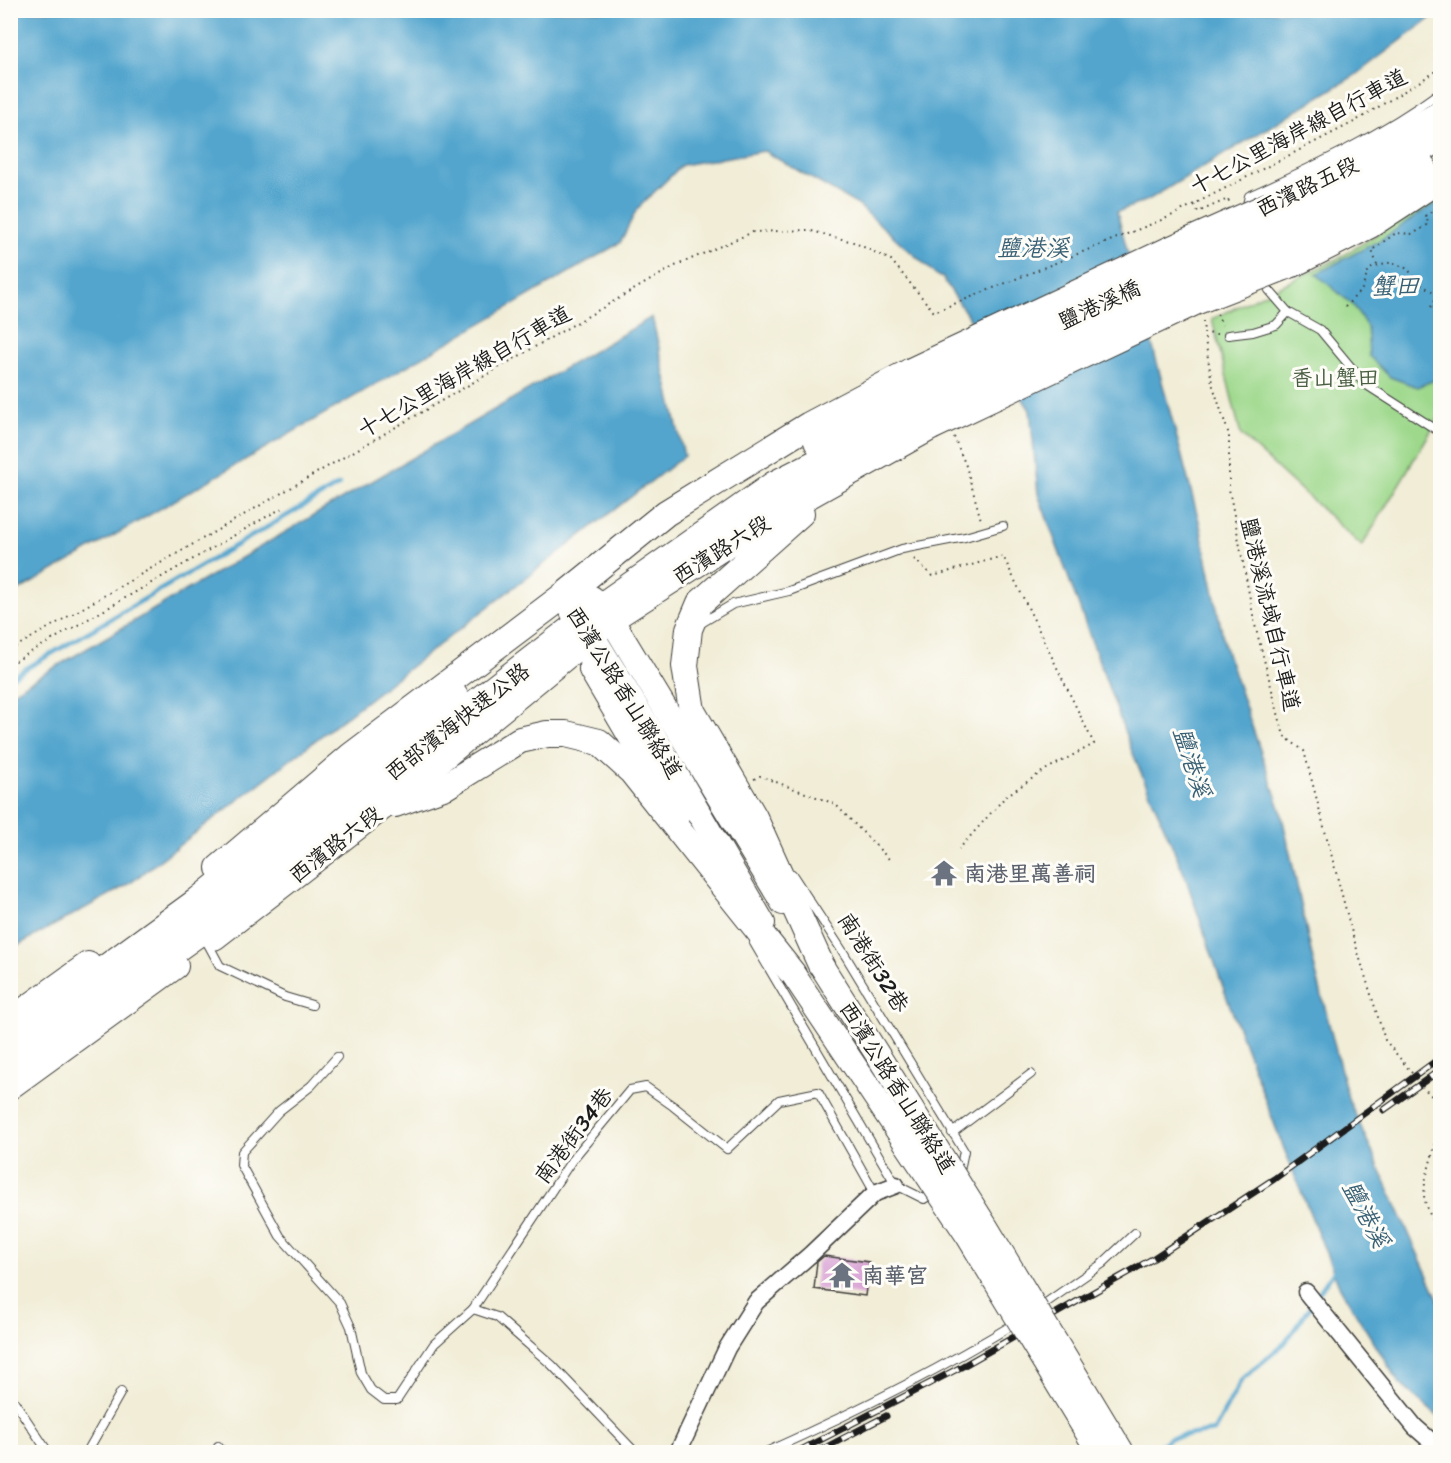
<svg xmlns="http://www.w3.org/2000/svg" width="1451" height="1463" font-family="Sriracha,'LXGW WenKai TC',sans-serif">
	<style>
		.green { fill: #9dd88b; stroke: #5c7a54; stroke-width: 1.5 }
		.water { fill: #53a5ce; stroke: #386075; stroke-width: 1.5 }
		.lines { fill: none; stroke-linecap: round; stroke-linejoin: round }
		.stream { stroke: #53a5ce; stroke-width: 4.5 }
		.building { fill: #d9a3d6 }
		.lane-casing { stroke: #3c3b38; stroke-width: 10 }
		.street-casing { stroke: #3c3b38; stroke-width: 19 }
		.secondary-casing { stroke: #3c3b38; stroke-width: 26 }
		.primary-casing { stroke: #3c3b38; stroke-width: 28 }
		.highway-casing { stroke: #3c3b38; stroke-width: 32 }
		.path { stroke: #3c3b38; stroke-width: 2; stroke-dasharray: 1.5 4.5; stroke-linecap: butt }
		.lane { stroke: #fff; stroke-width: 8 }
		.street { stroke: #fff; stroke-width: 16 }
		.secondary { stroke: #fff; stroke-width: 24 }
		.primary { stroke: #fff; stroke-width: 26 }
		.highway { stroke: #fff; stroke-width: 30 }
		.rail-casing { stroke: #1c1c1c; stroke-width: 7 }
		.rail { stroke: #fdfcf7; stroke-width: 4.5; stroke-dasharray: 14; stroke-linecap: butt }
		.secondary-bridge-casing { stroke: #3c3b38; stroke-width: 26; stroke-linecap: butt }
		.primary-bridge-casing { stroke: #3c3b38; stroke-width: 28; stroke-linecap: butt }
		.highway-bridge-casing { stroke: #3c3b38; stroke-width: 32; stroke-linecap: butt }
		.secondary-bridge { stroke: #fff; stroke-width: 24 }
		.primary-bridge { stroke: #fff; stroke-width: 26 }
		.highway-bridge { stroke: #fff; stroke-width: 30 }
		.labels { text-anchor: middle; stroke-width: 6; stroke-linejoin: round; paint-order: stroke }
		.street-label { font-size: 22px; fill: #1c1c1c; stroke: #fdfcf7 }
		.park-label { font-size: 22px; fill: #495e43; stroke: #fdfcf7 }
		.worship-label { font-size: 22px; font-weight: bold; fill: #5b616d; stroke: #fdfcf7; text-anchor: start }
		.water-label { font-size: 24px; font-style: italic; fill: #386075; stroke: #fdfcf7 }
	</style>
	<rect width="100%" height="100%" fill="#fdfcf7"/>
	<filter id="ink" filterUnits="userSpaceOnUse"><feTurbulence type="fractalNoise" baseFrequency=".0167" numOctaves="2"/><feDisplacementMap in="SourceGraphic" scale="12" xChannelSelector="R" yChannelSelector="G"/><feConvolveMatrix kernelMatrix="1 2 1 2 8 2 1 2 1" color-interpolation-filters="sRGB"/></filter>
	<filter id="wash" filterUnits="userSpaceOnUse"><feTurbulence type="fractalNoise" baseFrequency=".008" numOctaves="4" result="noise"/><feDisplacementMap in="SourceGraphic" scale="24" xChannelSelector="R" yChannelSelector="G"/><feGaussianBlur stdDeviation="1.35" result="paint"/><feColorMatrix in="noise" values="0 0 0 0 0 0 0 0 0 0 0 0 0 0 0 0 0 1.4 0 .05"/><feComposite in="paint" operator="in"/></filter>
	<g filter="url(#wash)">
		<rect width="100%" height="100%" fill="#f1edd7"/>
		<polygon class="green" points="1440,195 1440,416 1362,546 1241,435 1212,319 1341,257"/>
		<g class="water">
			<polygon points="11,11 1440,11 1354,76 1148,200 1117,212 1199,521 1225,647 1281,811 1314,965 1348,1098 1440,1303 1440,1418 1399,1383 1340,1288 1280,1139 1224,990 1185,876 1131,749 1038,494 1030,410 942,277 939,277 858,205 764,151 682,165 637,209 620,243 11,595"/>
			<polygon points="1440,200 1440,378 1417,387 1390,377 1369,356 1367,327 1354,306 1316,274 1380,240"/>
			<polygon points="652,317 684,456 129,884 11,949 11,693"/>
		</g>
		<g class="lines">
			<g class="stream">
				<polyline points="10,678 339,485"/>
				<polyline points="1315,1298 1336,1268"/>
				<polyline points="1152,1451 1170,1438 1214,1431 1242,1379 1285,1343 1311,1305"/>
			</g>
		</g>
		<g id="blocks">
			<polygon class="building" points="824,1256 869,1262 865,1296 814,1289 817,1262"/>
		</g>
	</g>
	<g filter="url(#ink)">
		<use href="#blocks" fill-opacity="0" stroke="#3c3b38" stroke-width="1.5"/>
		<g class="lines">
			<g class="lane-casing">
				<g id="lane">
					<path d="M1246,209L1249,196C1315,166 1382,135 1440,92"/>
					<polyline points="1269,290 1288,312 1320,330 1365,384 1440,432"/>
					<polyline points="1228,335 1253,332 1276,325 1288,312"/>
					<polyline points="698,625 733,604 789,591 902,549 965,537 1003,526"/>
					<polyline points="792,874 845,955 964,1151 959,1175"/>
					<polyline points="207,942 220,966 285,997 312,1005"/>
					<polyline points="754,943 896,1185 924,1199 936,1191"/>
					<polyline points="337,1057 311,1086 279,1111 242,1152 241,1165 280,1236 340,1303 351,1327 361,1373 371,1390 384,1400 397,1400 434,1344 473,1309 497,1317 552,1365 635,1452"/>
					<polyline points="952,1133 1031,1074"/>
					<polyline points="473,1309 572,1160 630,1090 646,1087 673,1106 727,1149 779,1100 818,1092 875,1193"/>
					<polyline points="1037,1309 1102,1264 1135,1233"/>
					<polyline points="10,1395 48,1452"/>
					<polyline points="218,1446 222,1452"/>
					<polyline points="87,1452 121,1392"/>
					<path d="M766,1452C853,1413 938,1371 1019,1321"/>
				</g>
			</g>
			<g class="street-casing">
				<g id="street">
					<polyline points="1306,1292 1415,1427 1440,1449"/>
					<polyline points="678,1452 727,1348 756,1302 811,1254 875,1193 896,1185"/>
				</g>
			</g>
			<g class="secondary-casing">
				<g id="secondary">
					<polyline points="592,635 591,670 677,816"/>
					<path d="M763,923L652,733L592,635C575,622 571,613 567,593L592,598L599,610L611,619L783,903"/>
				</g>
			</g>
			<g class="primary-casing">
				<g id="primary">
					<polyline points="1272,204 1350,165 1440,114"/>
					<polyline points="1295,263 1370,225 1440,179"/>
					<polyline points="801,513 700,603 689,629 685,666 692,711 754,817 821,965"/>
					<polyline points="395,804 446,786 520,740 547,734 566,734 599,742 632,772 793,974"/>
					<polyline points="219,868 351,756 567,593 666,513 809,425 911,371"/>
					<polyline points="214,937 381,808 611,619 765,520 931,427"/>
					<polyline points="10,1021 88,965"/>
					<polyline points="10,1086 175,966"/>
				</g>
			</g>
			<g class="highway-casing">
				<g id="highway">
					<polyline points="1281,220 1358,182 1440,136"/>
					<polyline points="1287,241 1364,203 1422,169"/>
					<polyline points="819,441 916,388"/>
					<polyline points="10,1040 198,903 453,697"/>
					<polyline points="10,1066 216,918 451,724 599,610 775,486 926,409"/>
				</g>
			</g>
			<g class="path">
				<polyline points="1194,205 1198,212 1228,199 1229,202"/>
				<polyline points="1377,265 1372,250 1396,233 1413,234 1429,224 1425,216 1440,206"/>
				<polyline points="1345,307 1362,289 1369,269 1392,262 1408,269 1417,282 1440,296"/>
				<polyline points="1431,307 1438,294"/>
				<polyline points="1217,314 1222,325"/>
				<polyline points="1203,321 1204,333"/>
				<polyline points="1217,334 1204,333 1212,383 1229,435 1229,489 1255,625 1284,736 1304,751 1352,933 1385,1040 1429,1094 1440,1102"/>
				<polyline points="954,437 966,466 981,520"/>
				<polyline points="914,559 933,576 1003,556 1094,744 1045,770 1006,796 959,849"/>
				<polyline points="10,650 675,266 753,232 808,230 853,242 891,260 934,312 1169,217 1354,122 1440,69"/>
				<polyline points="10,664 282,508"/>
				<polyline points="754,779 760,776 835,804 890,860"/>
				<polyline points="1440,1126 1425,1182 1424,1199 1440,1241"/>
			</g>
			<use href="#lane" class="lane"/>
			<use href="#street" class="street"/>
			<use href="#secondary" class="secondary"/>
			<use href="#primary" class="primary"/>
			<use href="#highway" class="highway"/>
			<g class="rail-casing">
				<g id="rail">
					<polyline points="1384,1110 1440,1070"/>
					<polyline points="797,1452 961,1367 1154,1258 1274,1179 1440,1058"/>
					<polyline points="817,1452 886,1416"/>
				</g>
			</g>
			<use href="#rail" class="rail"/>
			<g class="secondary-bridge-casing">
				<g id="secondary-bridge">
					<polyline points="821,965 986,1227 1122,1452"/>
					<polyline points="793,974 968,1236 1099,1452"/>
				</g>
			</g>
			<g class="primary-bridge-casing">
				<g id="primary-bridge">
					<polyline points="911,371 1169,250 1272,204"/>
					<polyline points="931,427 1195,302 1295,263"/>
				</g>
			</g>
			<g class="highway-bridge-casing">
				<g id="highway-bridge">
					<polyline points="916,388 1281,220"/>
					<polyline points="926,409 1287,241"/>
				</g>
			</g>
			<use href="#secondary-bridge" class="secondary-bridge"/>
			<use href="#primary-bridge" class="primary-bridge"/>
			<use href="#highway-bridge" class="highway-bridge"/>
		</g>
	</g>
	<defs>
		<g id="temple-bare" transform="scale(2.07)"><path d="M0-6L5-2H3V0L6.5 2.5H4V6H1.5V3h-3V6H-4V2.5H-6.5L-3 0V-2H-5Z" fill="#6b7280" stroke="#fdfcf7" stroke-width="2.5" paint-order="stroke"/></g>
	</defs>
	<g fill-rule="evenodd">
		<use href="#temple-bare" x="944" y="873"/>
		<use href="#temple-bare" x="842" y="1275"/>
	</g>
	<g class="labels">
		<g class="street-label">
			<text transform="translate(1298 131) rotate(-28)" y="8">十七公里海岸線自行車道</text>
			<text transform="translate(1307 186) rotate(-26)" y="8">西濱路五段</text>
			<text transform="translate(1099 304) rotate(-25)" y="8">鹽港溪橋</text>
			<text transform="translate(464 371) rotate(-30)" y="8">十七公里海岸線自行車道</text>
			<text transform="translate(721 549) rotate(-32)" y="8">西濱路六段</text>
			<text transform="translate(1271 614) rotate(77)" y="8">鹽港溪流域自行車道</text>
			<text transform="translate(625 692) rotate(58)" y="8">西濱公路香山聯絡道</text>
			<text transform="translate(457 721) rotate(-38)" y="8">西部濱海快速公路</text>
			<text transform="translate(335 844) rotate(-38)" y="8">西濱路六段</text>
			<text transform="translate(874 962) rotate(58)" y="8">南港街32巷</text>
			<text transform="translate(898 1087) rotate(58)" y="8">西濱公路香山聯絡道</text>
			<text transform="translate(573 1135) rotate(-53)" y="8">南港街34巷</text>
		</g>
		<g class="park-label">
			<text x="1335" y="385">香山蟹田</text>
		</g>
		<g class="worship-label">
			<text x="964" y="881">南港里萬善祠</text>
			<text x="862" y="1283">南華宮</text>
		</g>
		<g class="water-label">
			<text x="1033" y="256">鹽港溪</text>
			<text x="1395" y="294">蟹田</text>
			<text transform="translate(1192 762) rotate(72)" y="8">鹽港溪</text>
			<text transform="translate(1366 1214) rotate(62)" y="8">鹽港溪</text>
		</g>
	</g>
	<rect width="1451" height="1463" fill="none" stroke="#fdfcf7" stroke-width="36"/>
</svg>
